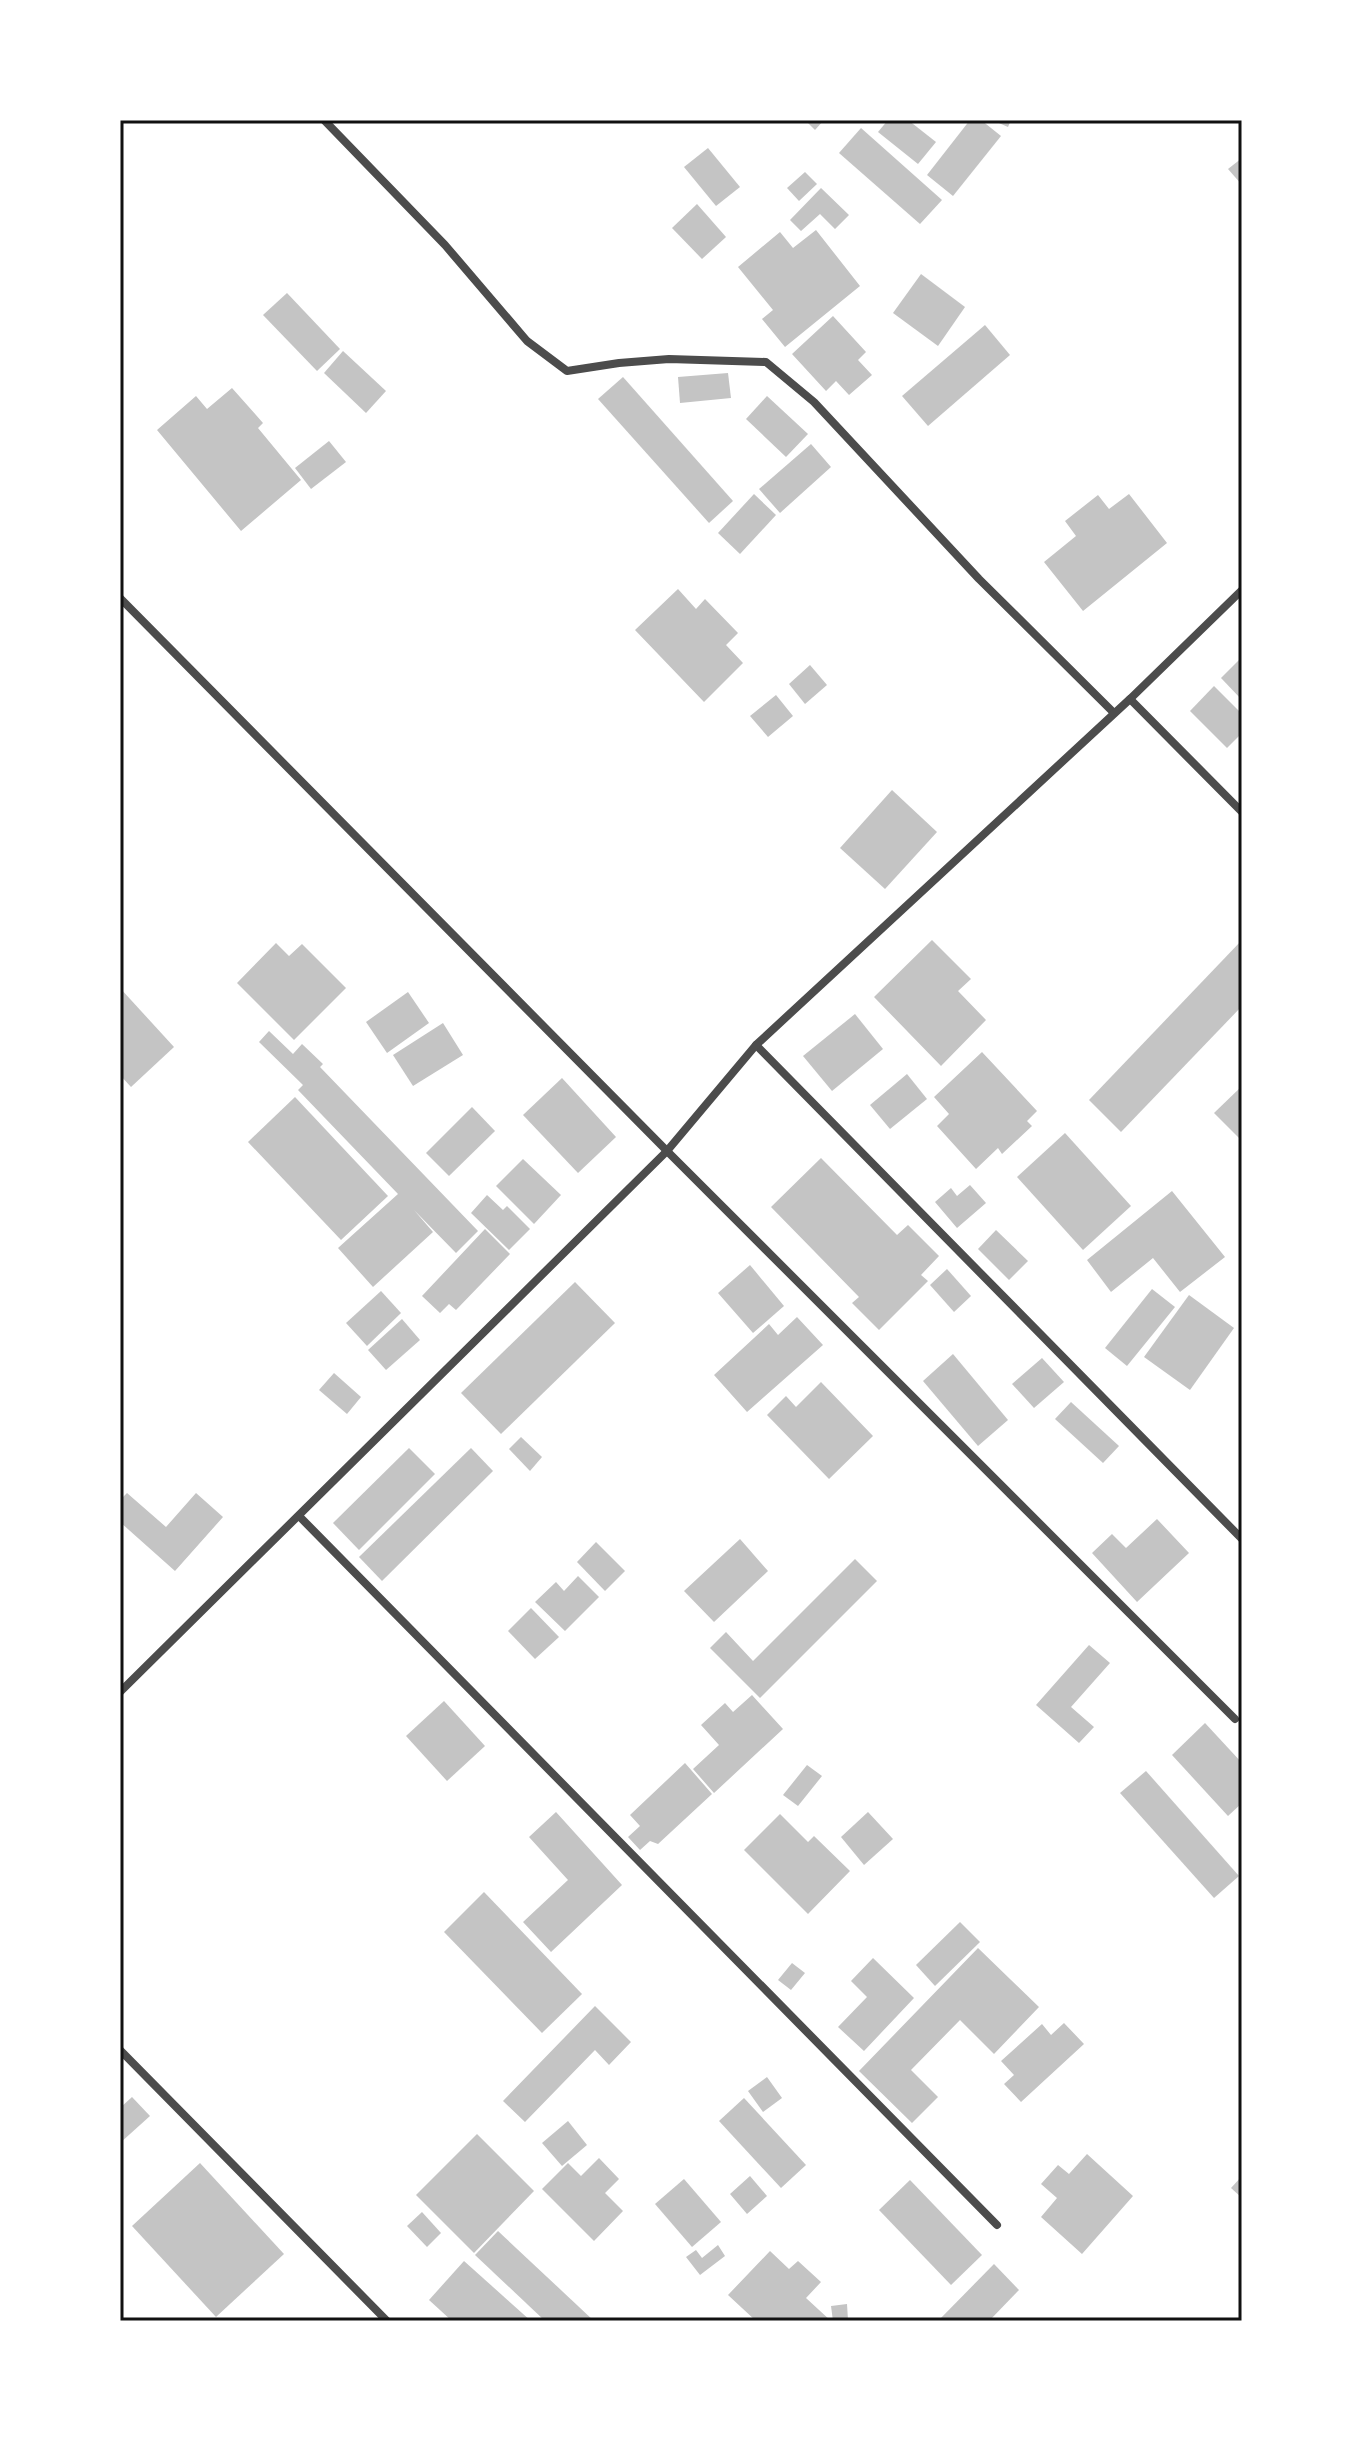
<svg xmlns="http://www.w3.org/2000/svg" width="1362" height="2441" font-family="Barlow,sans-serif">
	<style>
		.building { fill: #c4c4c4 }
		.lines { fill: none; stroke-linecap: round; stroke-linejoin: round }
		.minor { stroke: #4c4c4c; stroke-width: 8 }
		.neatline { fill: none; stroke: #111; stroke-width: 3 }
	</style>
	<rect width="100%" height="100%" fill="#fff"/>
	<g class="building">
		<polygon points="805,120 824,120 815,130"/>
		<polygon points="888,120 908,120 936,142 918,164 878,132"/>
		<polygon points="970,120 981,120 1001,136 953,196 927,175"/>
		<polygon points="992,120 1011,120 1008,127"/>
		<polygon points="861,128 942,200 920,224 839,153"/>
		<polygon points="708,148 740,187 716,206 684,167"/>
		<polygon points="1242,158 1242,185 1228,169"/>
		<polygon points="805,172 817,184 799,201 787,188"/>
		<polygon points="821,188 849,215 835,229 820,214 801,231 790,220"/>
		<polygon points="697,204 726,237 702,259 672,228"/>
		<polygon points="816,230 860,286 785,347 762,319 773,310 738,267 780,232 793,248"/>
		<polygon points="921,274 965,307 938,346 893,313"/>
		<polygon points="287,293 340,349 317,371 263,315"/>
		<polygon points="833,316 866,352 858,360 872,375 849,395 836,381 826,391 792,354"/>
		<polygon points="985,325 1010,355 928,426 902,396"/>
		<polygon points="343,351 386,391 366,413 324,373"/>
		<polygon points="728,373 731,398 680,403 678,377"/>
		<polygon points="623,377 733,501 709,523 598,399"/>
		<polygon points="232,388 263,423 258,428 301,480 241,531 157,430 196,396 207,409"/>
		<polygon points="767,396 808,434 786,457 746,419"/>
		<polygon points="329,441 346,462 311,489 295,468"/>
		<polygon points="811,444 831,467 780,513 759,489"/>
		<polygon points="754,494 776,515 740,554 718,533"/>
		<polygon points="1129,494 1167,543 1083,611 1044,562 1076,536 1065,521 1098,495 1109,509"/>
		<polygon points="678,589 696,609 705,599 738,633 726,645 743,663 704,702 635,630"/>
		<polygon points="1242,657 1242,700 1221,678"/>
		<polygon points="810,665 827,685 805,704 789,684"/>
		<polygon points="1214,686 1242,714 1242,733 1227,748 1190,711"/>
		<polygon points="776,695 793,716 768,737 750,716"/>
		<polygon points="892,790 937,832 885,889 840,848"/>
		<polygon points="932,940 971,979 958,991 986,1020 941,1066 874,997"/>
		<polygon points="1242,940 1242,1006 1121,1132 1089,1100"/>
		<polygon points="276,943 289,956 302,944 346,988 294,1040 237,983"/>
		<polygon points="120,988 174,1047 131,1087 120,1075"/>
		<polygon points="408,992 429,1023 387,1053 366,1022"/>
		<polygon points="855,1014 883,1049 832,1091 803,1056"/>
		<polygon points="443,1023 463,1055 413,1086 393,1055"/>
		<polygon points="269,1031 293,1054 302,1044 323,1064 320,1067 478,1231 456,1253 414,1210 433,1232 373,1287 338,1248 398,1194 298,1090 303,1085 259,1042"/>
		<polygon points="982,1052 1037,1111 1027,1121 1032,1126 1002,1154 998,1148 976,1169 937,1126 949,1114 934,1097"/>
		<polygon points="907,1074 927,1099 890,1129 870,1105"/>
		<polygon points="562,1078 616,1137 578,1173 523,1115"/>
		<polygon points="1242,1086 1242,1141 1214,1113"/>
		<polygon points="295,1097 388,1196 341,1240 248,1142"/>
		<polygon points="472,1107 495,1131 449,1176 426,1153"/>
		<polygon points="1065,1133 1131,1206 1083,1250 1017,1177"/>
		<polygon points="821,1158 897,1235 908,1225 939,1256 921,1275 928,1281 879,1330 852,1303 859,1297 771,1207"/>
		<polygon points="523,1159 561,1195 534,1224 496,1186"/>
		<polygon points="970,1185 986,1203 957,1228 935,1202 951,1188 957,1196"/>
		<polygon points="1172,1191 1225,1257 1180,1292 1153,1258 1111,1292 1087,1260"/>
		<polygon points="487,1195 503,1210 507,1206 530,1229 509,1250 471,1213"/>
		<polygon points="485,1229 510,1254 456,1310 449,1304 440,1313 422,1296"/>
		<polygon points="996,1230 1028,1261 1009,1280 978,1249"/>
		<polygon points="750,1265 784,1306 753,1333 718,1293"/>
		<polygon points="947,1269 971,1296 954,1312 930,1285"/>
		<polygon points="575,1282 615,1323 501,1434 461,1393"/>
		<polygon points="1152,1289 1175,1307 1127,1366 1105,1348"/>
		<polygon points="381,1291 401,1313 367,1346 346,1323"/>
		<polygon points="1189,1295 1234,1328 1190,1390 1144,1357"/>
		<polygon points="797,1317 823,1345 747,1412 714,1375 769,1324 778,1335"/>
		<polygon points="402,1319 420,1340 386,1370 368,1350"/>
		<polygon points="953,1354 1008,1420 978,1446 923,1381"/>
		<polygon points="1042,1358 1064,1382 1034,1408 1012,1384"/>
		<polygon points="334,1373 361,1397 347,1414 319,1390"/>
		<polygon points="821,1382 873,1436 829,1479 767,1415 786,1396 796,1407"/>
		<polygon points="1071,1402 1119,1446 1103,1463 1055,1419"/>
		<polygon points="521,1437 542,1457 530,1471 509,1449"/>
		<polygon points="409,1448 435,1474 359,1550 333,1523"/>
		<polygon points="471,1448 493,1471 382,1581 359,1557"/>
		<polygon points="127,1493 166,1527 196,1493 223,1517 175,1571 120,1522 120,1500"/>
		<polygon points="1157,1519 1189,1553 1137,1602 1092,1553 1112,1534 1126,1548"/>
		<polygon points="740,1539 768,1571 714,1622 684,1591"/>
		<polygon points="596,1542 625,1571 605,1591 577,1562"/>
		<polygon points="855,1559 877,1581 760,1698 710,1648 726,1632 753,1661"/>
		<polygon points="578,1576 599,1597 565,1631 535,1602 556,1582 564,1591"/>
		<polygon points="531,1608 559,1637 535,1659 508,1631"/>
		<polygon points="1089,1645 1110,1663 1071,1707 1094,1727 1079,1743 1036,1705"/>
		<polygon points="752,1695 783,1729 714,1793 693,1769 719,1745 701,1725 725,1703 733,1712"/>
		<polygon points="444,1701 485,1746 447,1781 406,1736"/>
		<polygon points="1205,1723 1242,1763 1242,1803 1228,1816 1172,1755"/>
		<polygon points="685,1763 712,1794 658,1844 650,1841 640,1850 628,1837 640,1826 630,1815"/>
		<polygon points="807,1765 822,1776 798,1806 783,1795"/>
		<polygon points="1146,1771 1239,1876 1214,1898 1120,1793"/>
		<polygon points="556,1812 622,1885 551,1952 523,1922 568,1880 529,1837"/>
		<polygon points="868,1812 893,1839 864,1865 841,1837"/>
		<polygon points="780,1814 808,1842 814,1836 850,1871 808,1914 744,1850"/>
		<polygon points="484,1892 582,1994 542,2033 444,1932"/>
		<polygon points="960,1922 980,1942 935,1986 916,1965"/>
		<polygon points="978,1948 1039,2007 994,2054 960,2020 911,2070 938,2097 912,2123 859,2071"/>
		<polygon points="873,1958 914,1998 864,2051 838,2027 867,1997 851,1981"/>
		<polygon points="792,1963 805,1973 791,1990 778,1980"/>
		<polygon points="595,2006 631,2042 609,2065 595,2050 525,2122 503,2101"/>
		<polygon points="1064,2023 1084,2044 1021,2102 1004,2084 1014,2075 1001,2061 1042,2024 1051,2035"/>
		<polygon points="767,2077 782,2098 763,2112 748,2091"/>
		<polygon points="132,2097 150,2116 120,2143 120,2108"/>
		<polygon points="744,2098 806,2165 781,2188 719,2121"/>
		<polygon points="568,2121 587,2145 562,2166 542,2143"/>
		<polygon points="477,2134 534,2191 474,2253 416,2195"/>
		<polygon points="1087,2154 1133,2196 1082,2254 1041,2217 1057,2198 1041,2184 1058,2165 1069,2174"/>
		<polygon points="599,2158 619,2179 605,2193 623,2211 594,2241 542,2189 568,2163 581,2176"/>
		<polygon points="200,2163 284,2254 216,2317 132,2226"/>
		<polygon points="750,2176 767,2196 747,2214 730,2194"/>
		<polygon points="1242,2176 1242,2198 1231,2188"/>
		<polygon points="684,2179 721,2222 692,2247 655,2204"/>
		<polygon points="910,2180 982,2255 951,2285 879,2210"/>
		<polygon points="422,2212 441,2233 427,2247 407,2226"/>
		<polygon points="498,2231 594,2321 545,2321 475,2255"/>
		<polygon points="718,2245 725,2256 700,2275 686,2257 696,2250 702,2258"/>
		<polygon points="770,2251 789,2269 798,2261 821,2282 806,2298 831,2321 756,2321 728,2295"/>
		<polygon points="464,2261 531,2321 452,2321 429,2300"/>
		<polygon points="994,2264 1019,2290 989,2321 938,2321"/>
		<polygon points="847,2304 848,2320 833,2321 831,2306"/>
	</g>
	<g class="lines">
		<g class="minor">
			<polyline points="324,120 445,245 527,341 567,371 619,363 669,359 766,362 814,402 979,579 1114,713"/>
			<polyline points="120,598 667,1151 1235,1719"/>
			<polyline points="1130,699 1242,812"/>
			<polyline points="756,1045 1242,1539"/>
			<polyline points="299,1516 997,2225"/>
			<polyline points="120,1692 667,1151 756,1045 1130,699 1242,590"/>
			<polyline points="120,2050 387,2321"/>
		</g>
	</g>
	<rect width="1362" height="2441" fill="none" stroke="#ffffff" stroke-width="244"/>
	<rect x="122" y="122" width="1118" height="2197" class="neatline"/>
</svg>
